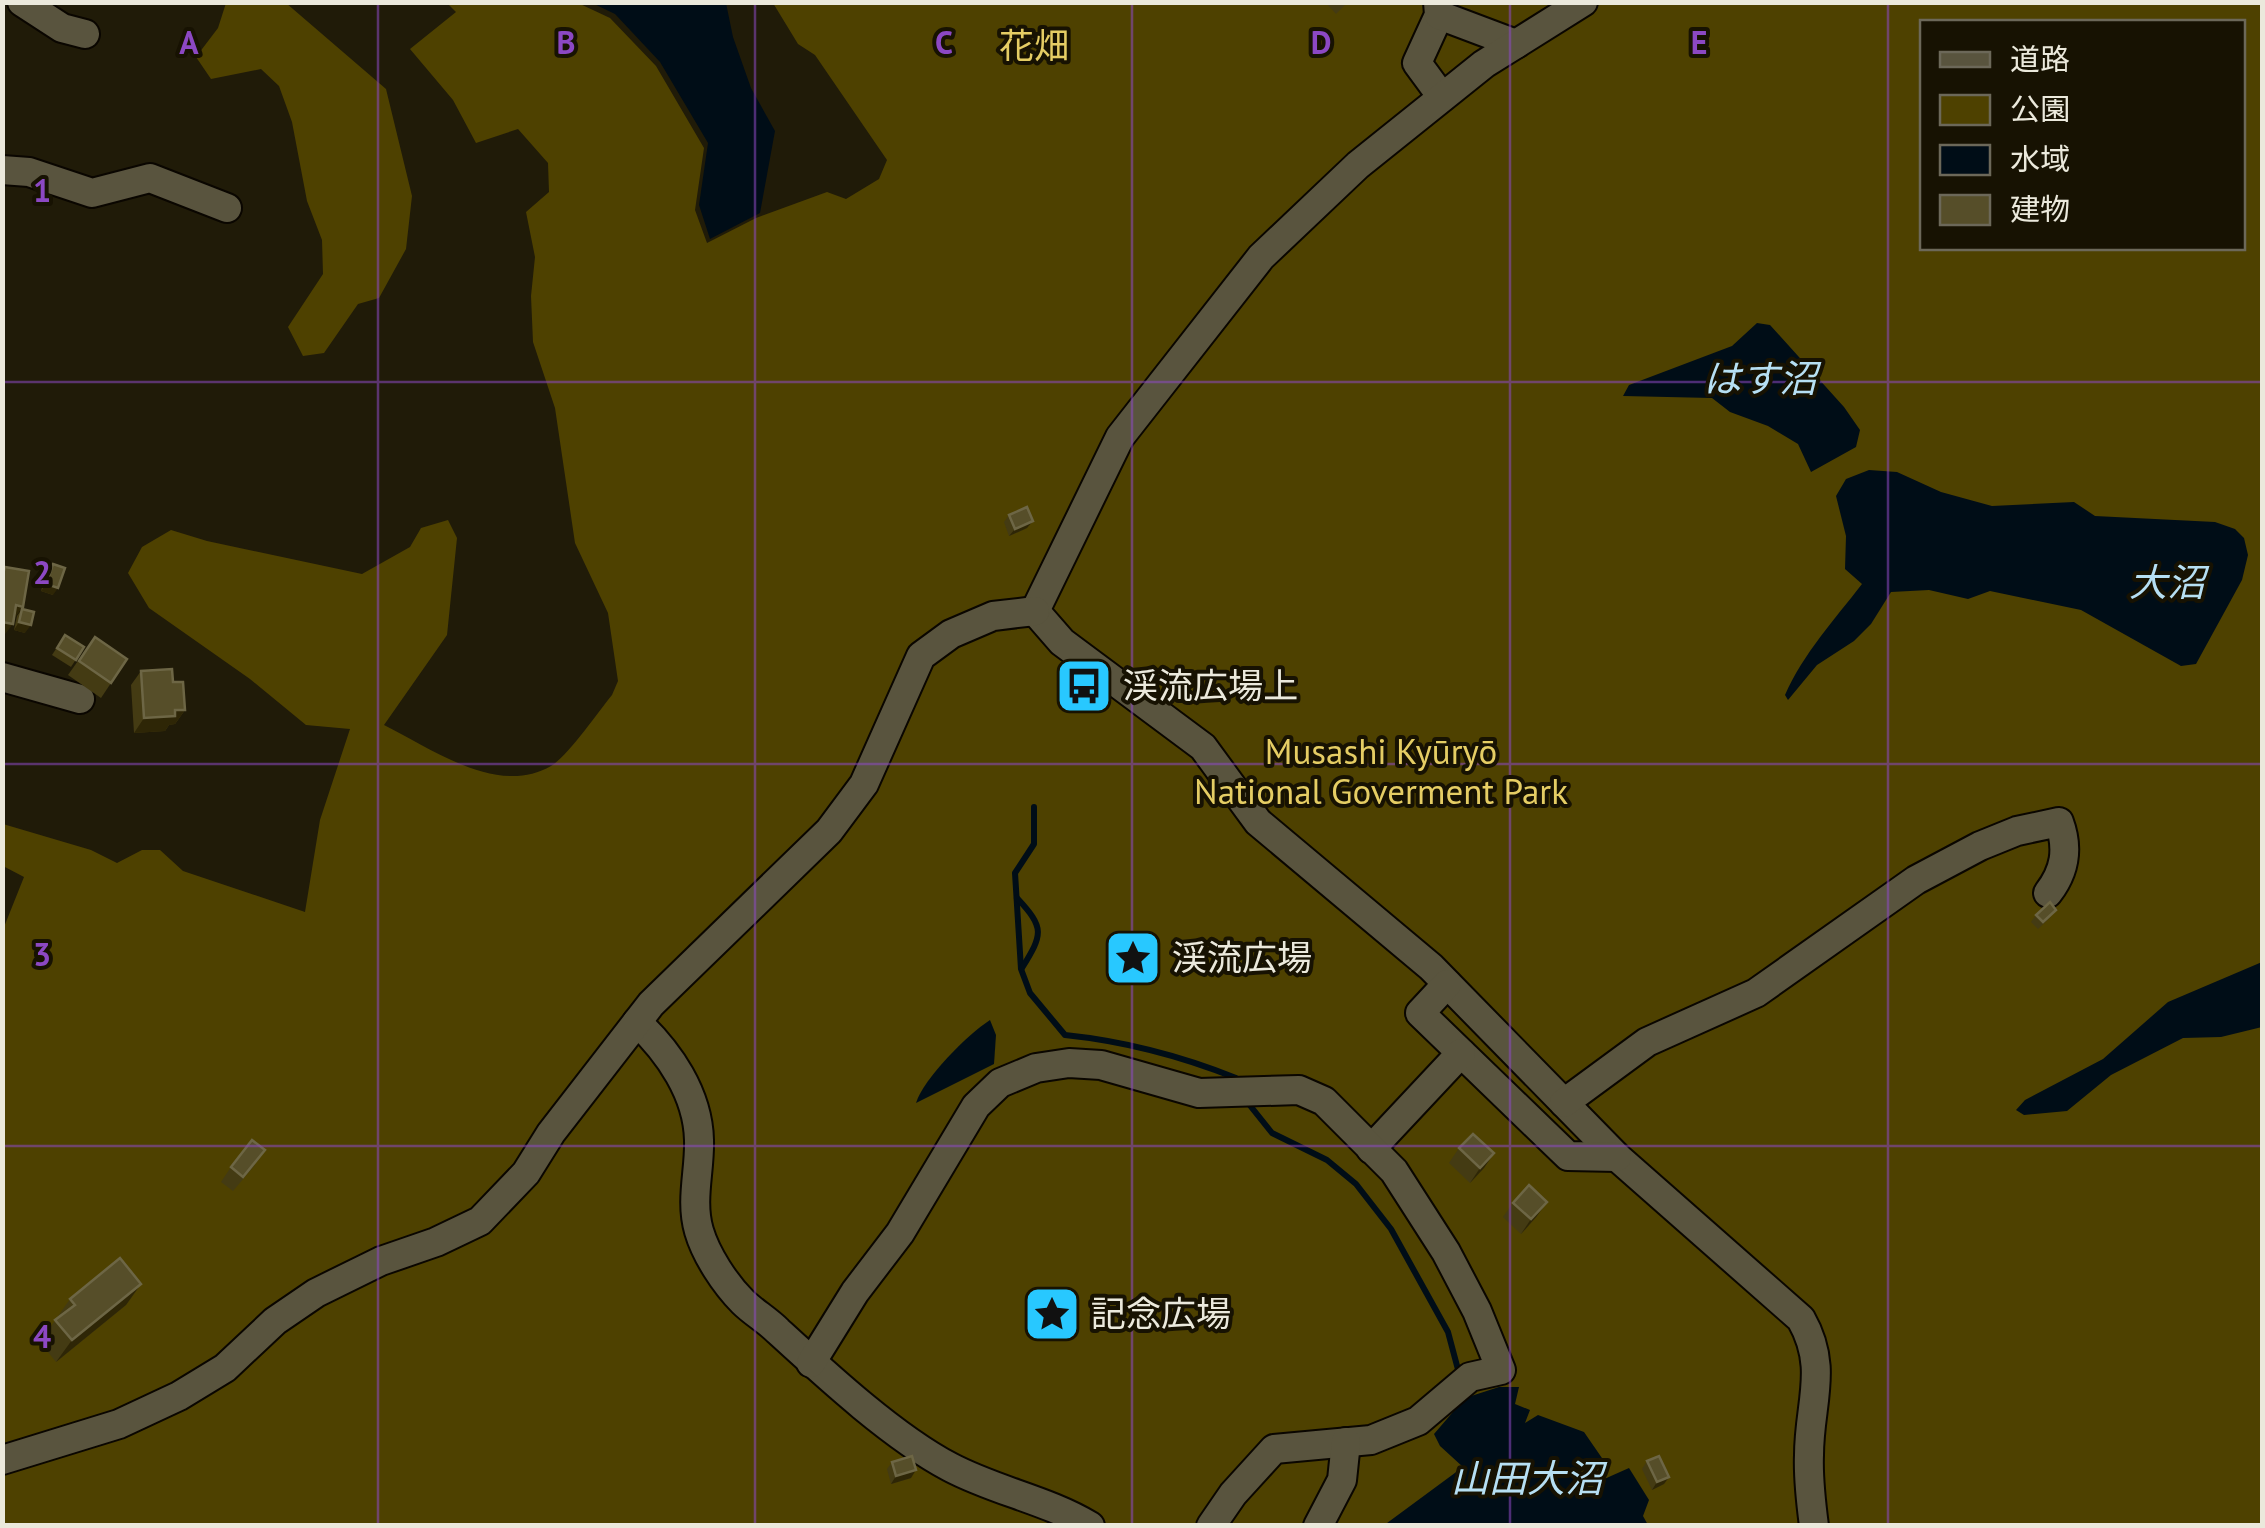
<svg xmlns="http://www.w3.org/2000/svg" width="2265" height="1528" font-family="'PT Sans','Noto Sans JP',sans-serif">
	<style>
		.green { fill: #4e4100; fill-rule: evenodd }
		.water { fill: #000d17 }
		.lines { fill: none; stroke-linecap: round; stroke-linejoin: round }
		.stream { stroke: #000d17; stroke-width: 6 }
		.minor-casing { stroke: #0a0600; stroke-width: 32 }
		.minor { stroke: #59543e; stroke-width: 28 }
		.wall { fill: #443b13 }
		.shaded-wall { fill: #2e2606 }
		.building { fill: #564e29; stroke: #6d6645; stroke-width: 2.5 }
		.grid { fill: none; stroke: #8c48c3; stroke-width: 2.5; stroke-opacity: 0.55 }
		.labels { text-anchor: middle; stroke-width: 8; stroke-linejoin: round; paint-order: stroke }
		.park-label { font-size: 35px; fill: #e5cd64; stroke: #171202 }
		.poi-label { font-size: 35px; fill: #ebe9dc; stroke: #171202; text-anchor: start }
		.water-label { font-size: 38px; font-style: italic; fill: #b6dff3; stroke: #171202 }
		.grid-label { font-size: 32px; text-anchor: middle; font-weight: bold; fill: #8c48c3; stroke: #171202; stroke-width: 8; stroke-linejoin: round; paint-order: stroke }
	</style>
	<rect width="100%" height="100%" fill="#201b08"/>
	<g class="green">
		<polygon points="226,3 286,3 386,89 412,196 406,249 379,298 358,304 324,353 303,356 288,327 323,274 322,240 307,201 292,122 279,86 261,69 211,79 196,57 218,28"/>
		<path d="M447,3H578L610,18L656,66L704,148L695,210L707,243L756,218L827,192L846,199L879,179L887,160L815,55L798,44L773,3H2262V1525H3L2,932L24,877L3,866V824L91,850L117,863L142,850H160L183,871L305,912L320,820L350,729L306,725L250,679L149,608L128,573L142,547L171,530L207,541L362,574L410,547L421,528L448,520L457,538L447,635L384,725C432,749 498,797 551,766C568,756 598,712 612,695L618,681L608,613L575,543L555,408L533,342L531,296L535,257L526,212L549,192L548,163L518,129L476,143L453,100L410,49L456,12ZM1922,22H2242V248H1922Z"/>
	</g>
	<g class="water">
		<polygon points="592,3 726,3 733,37 751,88 775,131 760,213 710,239 699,205 708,143 660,62 615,14"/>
		<polygon points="1757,323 1770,325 1844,407 1860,430 1856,447 1811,472 1798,444 1768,426 1730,412 1712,398 1623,396 1629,385 1732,346"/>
		<path d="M1869,470L1897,472L1941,492L1992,506L2074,502L2095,516L2215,522L2235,529L2244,538L2248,555L2242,580L2196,664L2181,666L2081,610L1990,591L1968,599L1929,590L1891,592L1871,624L1854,641L1817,665L1788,700L1785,695C1803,654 1835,619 1862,584L1845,569L1846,536L1836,496L1846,479Z"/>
		<polygon points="2262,962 2262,1027 2221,1037 2183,1038 2111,1075 2067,1111 2024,1115 2016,1110 2025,1100 2103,1059 2168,1002"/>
		<path d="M990,1020L996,1035L994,1064L916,1103C924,1078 967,1035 990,1020Z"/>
		<polygon points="1499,1387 1519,1387 1515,1404 1530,1410 1525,1423 1538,1415 1584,1432 1604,1461 1586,1473 1584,1469 1573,1475 1584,1497 1595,1490 1593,1484 1629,1468 1649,1500 1643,1516 1648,1525 1383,1526 1463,1467 1440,1446 1434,1434 1465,1398"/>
	</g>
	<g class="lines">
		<g class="stream">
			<path d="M1034,807V844L1015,873L1021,969L1030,993L1065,1035C1123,1041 1181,1056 1236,1078L1239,1085"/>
			<path d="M1017,898C1045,928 1043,934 1022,968"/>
			<polyline points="1248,1103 1272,1133 1327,1160 1356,1184 1391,1229 1448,1332 1460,1377"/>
		</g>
		<g class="minor-casing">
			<g id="minor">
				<polyline points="22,2 62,28 85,34"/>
				<polyline points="1438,2 1439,15 1417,63 1442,97"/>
				<polyline points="1439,15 1516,44"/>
				<polyline points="2,170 29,172 92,193 150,178 227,208"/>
				<path d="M1035,611L1062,642L1203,747L1258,822L1431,967L1617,1157L1801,1319C1829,1368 1809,1403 1809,1455C1808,1478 1811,1503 1814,1526"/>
				<polyline points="1035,611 1120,437 1261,257 1358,165 1484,64 1583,2"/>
				<polyline points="2,677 80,699"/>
				<polyline points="1447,984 1420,1013 1568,1156 1617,1157"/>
				<path d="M637,1022C669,1052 698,1094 699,1140C700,1171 690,1200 699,1231C706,1255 725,1284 743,1302C753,1312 767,1320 778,1331C826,1375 893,1437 950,1467C995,1491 1047,1500 1090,1526"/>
				<path d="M1564,1103L1647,1042L1756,993L1916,880L1980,846L2017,831L2059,822C2069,849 2065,871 2048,893"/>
				<polyline points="1371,1149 1461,1053"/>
				<polyline points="811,1363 855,1292 900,1233 976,1106 1000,1083 1036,1068 1069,1063 1101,1065 1199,1093 1299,1090 1324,1101 1394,1171 1446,1252 1477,1311 1501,1370 1470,1377 1418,1421 1371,1440 1274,1449 1233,1494 1211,1526"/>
				<polyline points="2,1460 119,1424 179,1396 225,1368 275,1321 316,1293 381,1261 436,1242 480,1221 526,1173 551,1133 651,1004 829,831 864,784 921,656 951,634 993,616 1035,611"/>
				<polyline points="1318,1526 1342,1480 1346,1442"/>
			</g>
		</g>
		<use href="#minor" class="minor"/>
	</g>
	<g class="wall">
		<polygon points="1330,2 1348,2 1336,14 1328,5"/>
		<polygon points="1009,515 1027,528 1009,536 1004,522"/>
		<polygon points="53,564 53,595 41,591 47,571"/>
		<polygon points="22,609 25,633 14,630 17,616"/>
		<polygon points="65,635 84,647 71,667 52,655"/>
		<polygon points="95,637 127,659 101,698 68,675"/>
		<polygon points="141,671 173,682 185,710 175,724 169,725 165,731 134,733 131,685"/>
		<polygon points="2036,915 2051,917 2038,929 2031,922"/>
		<polygon points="1459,1148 1494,1153 1484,1168 1470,1183 1449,1163"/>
		<polygon points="255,1165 233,1191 221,1182 231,1167"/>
		<polygon points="1513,1203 1537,1216 1521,1234 1503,1217"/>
		<polygon points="141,1284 126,1305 56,1362 40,1342 70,1299"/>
		<polygon points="1647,1461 1669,1477 1664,1484 1652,1490 1642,1469"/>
		<polygon points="892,1462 911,1478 891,1484 887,1469"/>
	</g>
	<g class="shaded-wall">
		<polygon points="1033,521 1027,528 1009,536 1015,529"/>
		<polygon points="46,584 58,588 53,595 41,591"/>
		<polygon points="16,605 23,607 12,621"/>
		<polygon points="2,622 13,624 2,638"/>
		<polygon points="19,622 31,625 25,633 14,630"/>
		<polygon points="175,710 185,710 175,724 169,725 165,731 134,733 144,718"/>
		<polygon points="1494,1153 1484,1168 1470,1183 1480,1168"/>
		<polygon points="1547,1202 1537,1216 1521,1234 1531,1219"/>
		<polygon points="141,1284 126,1305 56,1362 72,1340"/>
		<polygon points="916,1470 911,1478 891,1484 896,1476"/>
		<polygon points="1669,1477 1664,1484 1652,1490 1657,1482"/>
	</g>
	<g class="building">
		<polygon points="1027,507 1033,521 1015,529 1009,515"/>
		<polygon points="53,564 65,568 58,588 46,584"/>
		<polygon points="5,567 29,571 23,607 16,605 13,624 2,622 2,578"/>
		<polygon points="22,609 34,612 31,625 19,622"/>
		<polygon points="65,635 84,647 76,660 57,648"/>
		<polygon points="95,637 127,659 111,683 79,661"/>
		<polygon points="172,669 173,682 183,682 185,710 175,710 175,716 144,718 141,671"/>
		<polygon points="2050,902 2056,910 2043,922 2036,915"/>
		<polygon points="1473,1134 1494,1153 1480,1168 1459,1148"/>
		<polygon points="252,1140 265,1150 243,1177 231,1167"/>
		<polygon points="1529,1185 1547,1202 1531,1219 1513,1203"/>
		<polygon points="120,1258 141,1284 72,1340 55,1320 75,1305 70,1299"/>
		<polygon points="912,1456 916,1470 896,1476 892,1462"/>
		<polygon points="1659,1456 1669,1477 1657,1482 1647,1461"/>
	</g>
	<path class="grid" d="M378,2V1526M755,2V1526M1132,2V1526M1510,2V1526M1888,2V1526M2,382H2262M2,764H2262M2,1146H2262"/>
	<defs>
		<g id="bus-square" transform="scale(2.875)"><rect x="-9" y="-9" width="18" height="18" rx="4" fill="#28c8ff" stroke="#171202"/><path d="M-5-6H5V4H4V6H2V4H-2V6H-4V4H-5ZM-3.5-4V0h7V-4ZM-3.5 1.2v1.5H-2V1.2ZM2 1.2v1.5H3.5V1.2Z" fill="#111"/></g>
		<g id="sight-square" transform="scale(2.875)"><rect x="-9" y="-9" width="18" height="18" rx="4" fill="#28c8ff" stroke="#171202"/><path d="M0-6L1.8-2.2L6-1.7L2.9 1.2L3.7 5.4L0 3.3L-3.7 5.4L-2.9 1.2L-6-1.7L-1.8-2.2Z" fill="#111"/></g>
	</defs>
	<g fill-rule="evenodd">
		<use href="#bus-square" x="1084" y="686"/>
		<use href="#sight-square" x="1133" y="958"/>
		<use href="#sight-square" x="1052" y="1314"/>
	</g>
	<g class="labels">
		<g class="park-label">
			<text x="1034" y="58">花畑</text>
			<text x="1381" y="764">Musashi Kyūryō<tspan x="1381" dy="40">National Goverment Park</tspan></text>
		</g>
		<g class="poi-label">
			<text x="1123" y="698">渓流広場上</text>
			<text x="1172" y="970">渓流広場</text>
			<text x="1091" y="1326">記念広場</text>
		</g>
		<g class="water-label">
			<text x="1760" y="392">はす沼</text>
			<text x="2167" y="596">大沼</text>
			<text x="1527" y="1492">山田大沼</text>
		</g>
	</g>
	<g class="grid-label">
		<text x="189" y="54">A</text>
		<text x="566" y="54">B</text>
		<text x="944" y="54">C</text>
		<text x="1321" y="54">D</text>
		<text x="1699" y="54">E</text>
		<text x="42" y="202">1</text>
		<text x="42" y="584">2</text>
		<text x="42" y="966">3</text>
		<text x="42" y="1348">4</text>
	</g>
	<rect width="2265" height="1528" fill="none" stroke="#ebe9dc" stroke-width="10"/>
	<rect x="1920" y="20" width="325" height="230" fill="#171202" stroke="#6c6859" stroke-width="2.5"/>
	<rect x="1940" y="52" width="50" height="15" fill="#59543e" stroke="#6c6859" stroke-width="2.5"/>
	<text x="2010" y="70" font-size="30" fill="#ebe9dc">道路</text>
	<rect x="1940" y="95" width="50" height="30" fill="#4e4100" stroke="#6c6859" stroke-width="2.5"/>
	<text x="2010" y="120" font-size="30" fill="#ebe9dc">公園</text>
	<rect x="1940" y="145" width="50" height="30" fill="#000d17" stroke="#6c6859" stroke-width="2.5"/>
	<text x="2010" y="170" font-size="30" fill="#ebe9dc">水域</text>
	<rect x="1940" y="195" width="50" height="30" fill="#564e29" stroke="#6c6859" stroke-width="2.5"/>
	<text x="2010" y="220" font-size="30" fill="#ebe9dc">建物</text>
</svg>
